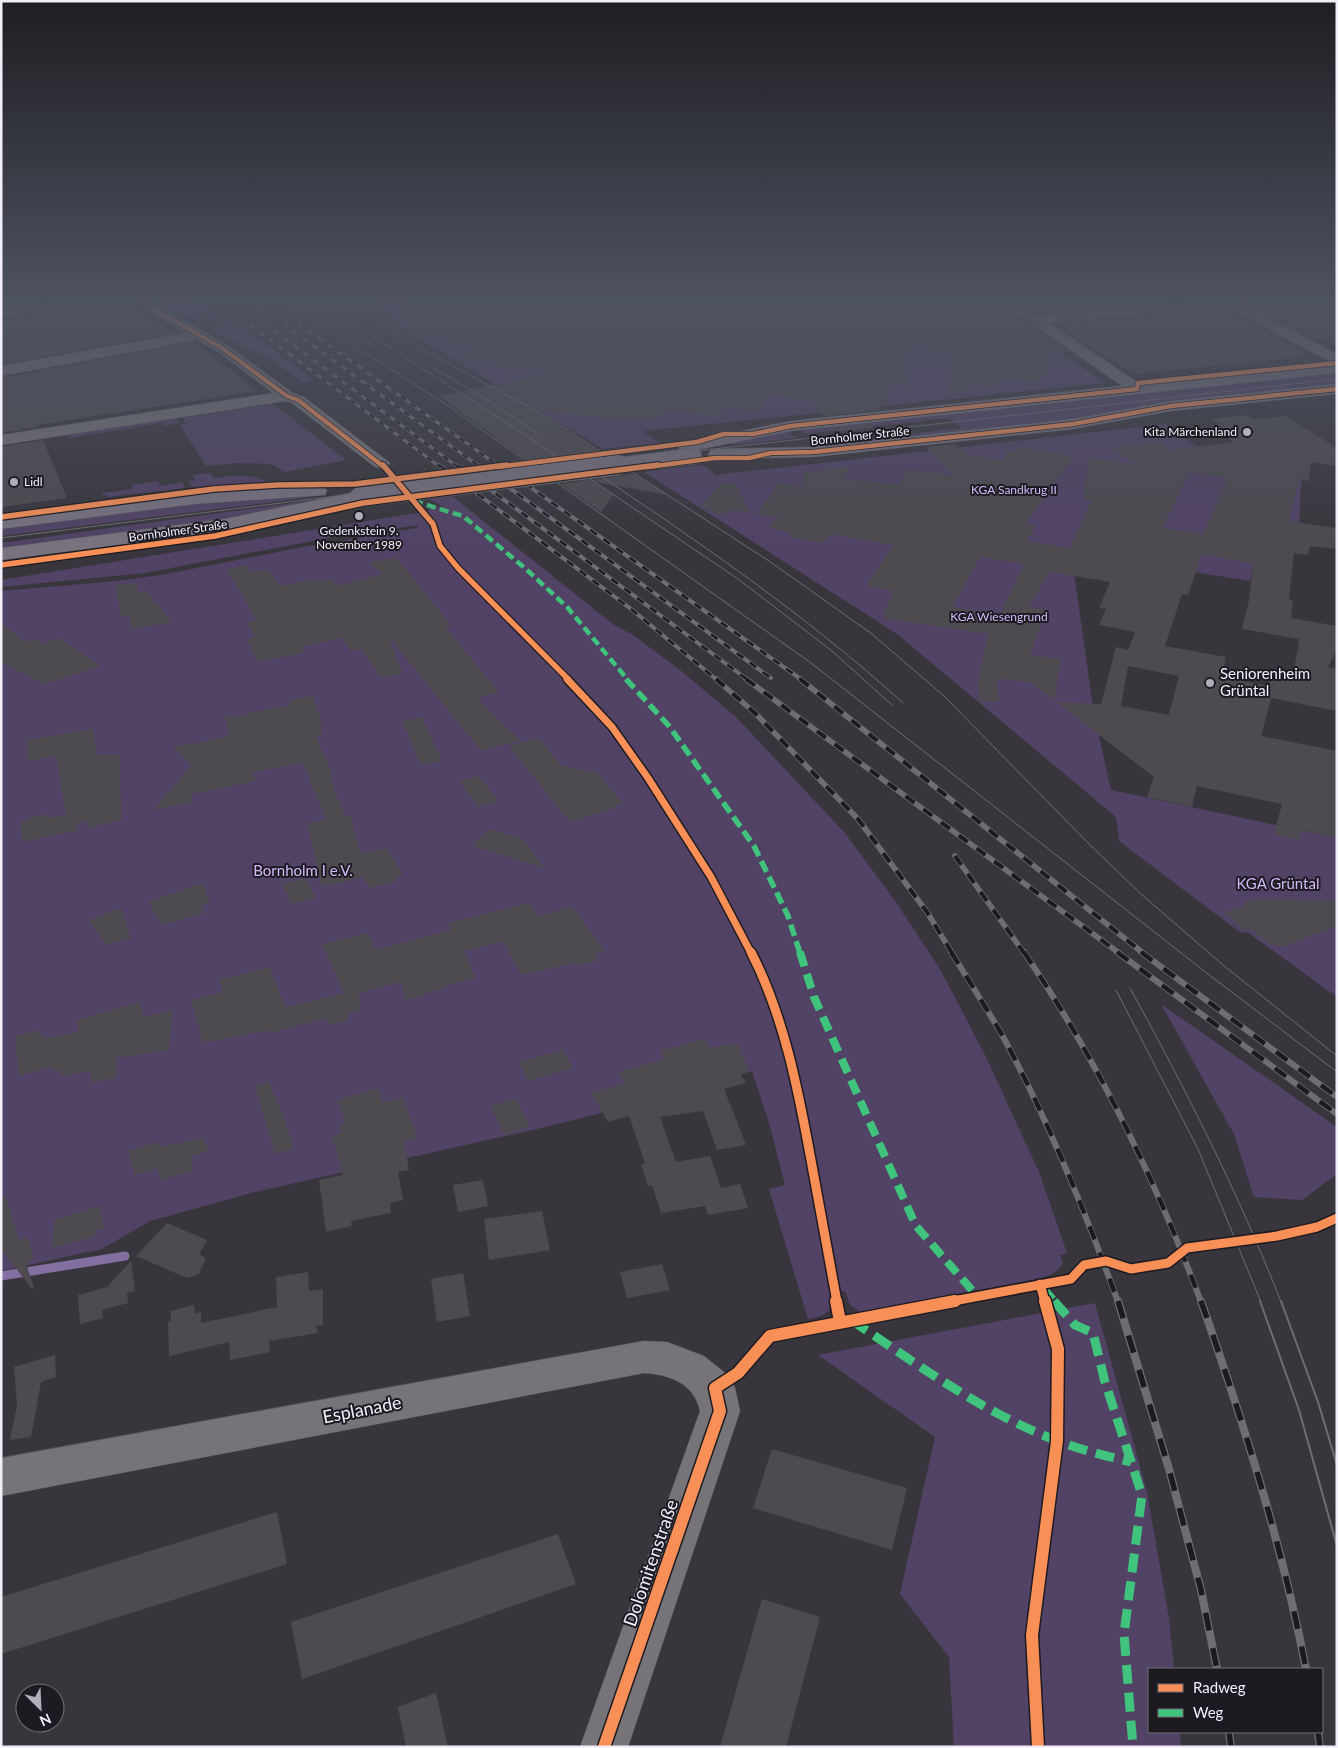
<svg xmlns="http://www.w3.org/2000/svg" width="1338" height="1748" font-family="Lato,sans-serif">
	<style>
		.green { fill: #524366 }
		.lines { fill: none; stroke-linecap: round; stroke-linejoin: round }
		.stream { stroke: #846fa2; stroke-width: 9 }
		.building { fill: #4d4b50; fill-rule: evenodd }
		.minor-casing { stroke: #56545b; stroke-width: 1 }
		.major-casing { stroke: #56545b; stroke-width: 1 }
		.minor { fill: #767479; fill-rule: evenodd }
		.major { fill: #78727f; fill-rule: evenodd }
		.tram-far1 { stroke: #6e6d72; stroke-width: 1 }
		.tram { stroke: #6e6d72; stroke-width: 2 }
		.rail-far4-casing { stroke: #6e6d72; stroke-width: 3 }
		.rail-far3-casing { stroke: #6e6d72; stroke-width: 4 }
		.rail-far2-casing { stroke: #6e6d72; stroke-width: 5.5 }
		.rail-far1-casing { stroke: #6e6d72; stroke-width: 6 }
		.rail-casing { stroke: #6e6d72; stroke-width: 8 }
		.rail-far4 { stroke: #1d1b21; stroke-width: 2; stroke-dasharray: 6; stroke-linecap: butt }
		.rail-far3 { stroke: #1d1b21; stroke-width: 2.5; stroke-dasharray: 8; stroke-linecap: butt }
		.rail-far2 { stroke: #1d1b21; stroke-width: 4; stroke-dasharray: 11; stroke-linecap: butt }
		.rail-far1 { stroke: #1d1b21; stroke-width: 4.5; stroke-dasharray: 14; stroke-linecap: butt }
		.rail { stroke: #1d1b21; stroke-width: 5.5; stroke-dasharray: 18; stroke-linecap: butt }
		.major-bridge-far1-casing { stroke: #56545b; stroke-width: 17; stroke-linecap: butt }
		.major-bridge-casing { stroke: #56545b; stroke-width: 21; stroke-linecap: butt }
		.major-bridge-far1 { stroke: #78727f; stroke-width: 16 }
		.major-bridge { stroke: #78727f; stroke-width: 20 }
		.quiet-far4 { stroke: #40c37c; stroke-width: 4; stroke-dasharray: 8 4; stroke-linecap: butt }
		.quiet-far3 { stroke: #40c37c; stroke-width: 4.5; stroke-dasharray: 9 4.5; stroke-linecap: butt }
		.quiet-far2 { stroke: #40c37c; stroke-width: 5.5; stroke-dasharray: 12 5.5; stroke-linecap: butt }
		.quiet-far1 { stroke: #40c37c; stroke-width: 8; stroke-dasharray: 15 8; stroke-linecap: butt }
		.quiet { stroke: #40c37c; stroke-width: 9; stroke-dasharray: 19 9; stroke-linecap: butt }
		.cycleway-far4-casing { stroke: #1d1b21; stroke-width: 6 }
		.cycleway-far3-casing { stroke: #1d1b21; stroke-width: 8 }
		.cycleway-far2-casing { stroke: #1d1b21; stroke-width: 10 }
		.cycleway-far1-casing { stroke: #1d1b21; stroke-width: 12 }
		.cycleway-casing { stroke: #1d1b21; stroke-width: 15 }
		.cycleway-far4 { stroke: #f78f57; stroke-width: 4.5 }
		.cycleway-far3 { stroke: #f78f57; stroke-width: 5.5 }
		.cycleway-far2 { stroke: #f78f57; stroke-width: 7 }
		.cycleway-far1 { stroke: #f78f57; stroke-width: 9 }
		.cycleway { stroke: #f78f57; stroke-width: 12 }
		.poi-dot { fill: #b2aeb7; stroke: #1d1b21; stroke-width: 2 }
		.labels { text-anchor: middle; stroke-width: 4; stroke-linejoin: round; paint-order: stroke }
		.far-poi-label { font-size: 12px; fill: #f3eff9; stroke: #1d1b21; text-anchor: end }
		.far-street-label { font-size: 12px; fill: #f3eff9; stroke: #1d1b21 }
		.far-park-label { font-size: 12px; fill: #d3b9fa; stroke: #1d1b21 }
		.poi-label { font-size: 15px; fill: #f3eff9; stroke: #1d1b21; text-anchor: start }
		.park-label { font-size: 15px; fill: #d3b9fa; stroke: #1d1b21 }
		.near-street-label { font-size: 18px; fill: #f3eff9; stroke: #1d1b21 }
	</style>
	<rect width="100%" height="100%" fill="#38363c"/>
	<g class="green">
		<polygon points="153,299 187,299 258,339 314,380 303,382 268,357 214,332 232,328 207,313 186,317"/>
		<polygon points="376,299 981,299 1105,383 643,431 659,443 603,449 405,330 392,319"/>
		<polygon points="1329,372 1337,376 1337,385 1149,405 1093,418 817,449 813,445 961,428 949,418 804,434 799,428"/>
		<polygon points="273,404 346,460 285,472 271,464 236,463 206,466 180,425 186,424 183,418"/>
		<polygon points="176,418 179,423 164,426 162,423 69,438 68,435"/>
		<path d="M1165,424L1212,457L1178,462L1302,480C1298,497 1303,520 1295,536C1291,544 1269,558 1261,565H1253L1250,581L1071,552L1094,714L1111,790L1337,838V997L1247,932L1241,933L1119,841L1116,817L897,634L644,472L702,465L716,475Z"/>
		<polygon points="788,430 795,438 734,445 731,443"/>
		<path d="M211,473L214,478C230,476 253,473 267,482L193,487L188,481L195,480L193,475Z"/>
		<polygon points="158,481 160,486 182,482 185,488 106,497 106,495 102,495 102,493 133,489 132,485"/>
		<polygon points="313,496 313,497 1,536 1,529 197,503"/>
		<path d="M452,496L614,625L633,635L680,670L735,716L844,832L893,898L940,969L986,1057L1039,1172L1067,1253L1060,1255L1063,1263C1056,1274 1048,1276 1036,1279L860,1312L850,1305L845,1291L831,1293C832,1313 827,1315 808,1319L769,1189L785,1185L769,1123L752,1071L638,1104L537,1129L255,1192L150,1221L102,1249L1,1271V591L117,581L167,574L303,547L417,528L419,525L333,537L145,573L1,587V580L429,511V506L445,508L430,499Z"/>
		<polygon points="315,500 241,517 1,550 1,543"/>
		<polygon points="187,537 187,538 1,563 1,561"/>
		<polygon points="1161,1004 1337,1127 1337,1174 1302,1200 1254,1197 1234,1134"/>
		<polygon points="1095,1303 1147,1492 1169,1619 1174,1669 1149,1669 1149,1732 1180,1732 1181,1747 954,1747 949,1657 900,1594 935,1437 818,1355"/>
	</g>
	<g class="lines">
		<polyline class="stream" points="1,1276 125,1256"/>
	</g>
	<g class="building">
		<polygon points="1,299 53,299 1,307"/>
		<polygon points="99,299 127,299 135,305 136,310 171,331 176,330 180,332 1,364 1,319 90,305"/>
		<polygon points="403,299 633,301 633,299 994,299 1067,350 1047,352 1048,373 1041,372 1040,382 997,378 995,387 970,385 970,391 949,394 952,350 909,347 906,388 894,378 880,410 824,416 809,400 771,395 757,411 724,407 715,416 668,410 663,414 660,414 655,420 629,418 626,420 535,410 604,455 532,464 439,396 551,373 460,359 479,348 449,344 454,341 419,336 424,333 410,331 389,310 409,307"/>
		<polygon points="1015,299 1191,299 1037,313"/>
		<polygon points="1249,299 1337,299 1337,345 1321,337 1316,341 1245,304"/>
		<polygon points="1223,308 1306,351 1300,357 1134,374 1054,324"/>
		<polygon points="194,342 258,391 37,425 38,427 1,433 1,378"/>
		<path d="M1246,415L1254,420L1286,416L1337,448V466L1311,462L1308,481L1299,479L1289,521L1337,528V549L1310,546L1308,555L1294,553L1289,599L1293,600L1291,618L1337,626V649L1328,667L1337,669V711L1271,698L1261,736L1337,751V838L1301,830L1298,840L1274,834L1282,804L1197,786L1192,807L1147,797L1154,777L1056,702L1101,704L1116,647L1128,650L1135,632L1099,625L1106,609L1099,608L1110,582L1050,572L1028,607L1046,610L1030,655L1061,659L1054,700L1032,683L997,678L999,702L979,701L978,680L988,634L883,618L893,591L866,586L893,545L831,534L823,543L788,537L791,533L769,527L777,517L756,514L779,483L805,487L803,472L850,467L842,479L899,484L908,469L956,476L926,447L955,444L969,455L1003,460L1007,451L1016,452L1019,447L1074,456L1025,524L1036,526L1027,541L1070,548L1092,500L1083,499L1089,458L1139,465L1111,448L1160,442L1170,450L1234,442L1210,426L1219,424L1211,419ZM1189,472L1228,478L1203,534L1163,528ZM1202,554L1253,564L1249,600L1242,629L1299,639L1293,678L1271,674L1269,686L1222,677L1226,657L1165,646L1182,594L1188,595ZM980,557L1024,564L1000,615L952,607ZM1128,666L1179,676L1169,715L1121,706Z"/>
		<polygon points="873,424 872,428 840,432 836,428"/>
		<polygon points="43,440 67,498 1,507 1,447"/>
		<polygon points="634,474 666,495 592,481 613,495 601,512 561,484"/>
		<polygon points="735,483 750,513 734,510 718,515 701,506 720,484"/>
		<polygon points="396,557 452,626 445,627 499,692 477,699 520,740 481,751 390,638 389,639 403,673 381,678 361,649 351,651 342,638 302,647 304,653 258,662 247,639 255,637 247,622 256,620 227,569 246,565 251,572 268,569 280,586 312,579 315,582 330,579 337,586 382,574 370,563"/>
		<polygon points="137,583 138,592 147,591 153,599 154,604 157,603 172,622 132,629 129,615 121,616 115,585"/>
		<polygon points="1,623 25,642 35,639 42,644 59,638 101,666 44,684 1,662"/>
		<polygon points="313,696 322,723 320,723 323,734 316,735 332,774 329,775 345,816 350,815 361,854 387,848 403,875 395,878 397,881 369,888 363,877 322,887 307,823 326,820 303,763 253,772 256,781 191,794 193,802 153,810 192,765 172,747 213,740 213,739 229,736 225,714 233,719 232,718 249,714 248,713 291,705 289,700"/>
		<polygon points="422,717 442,761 421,765 402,721"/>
		<polygon points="93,729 97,755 119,754 122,820 87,828 86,821 76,823 78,830 22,842 21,822 27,821 27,818 45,814 46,818 66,815 56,756 28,761 27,740"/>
		<polygon points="538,738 561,765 597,773 623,803 614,805 616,808 570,822 509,746"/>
		<polygon points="479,776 498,801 478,807 459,781"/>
		<polygon points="489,829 523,839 544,868 472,846"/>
		<polygon points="306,878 316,898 292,904 282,884"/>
		<polygon points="203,883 210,903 200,906 204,913 163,925 148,902"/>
		<polygon points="1266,899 1337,901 1337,926 1280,948 1274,944 1270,945 1250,928 1244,930 1224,912 1246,905 1243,902"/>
		<polygon points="529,903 538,916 572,907 605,951 595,954 598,961 576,965 575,963 521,975 503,942 464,951 476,978 443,986 444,988 424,994 425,996 406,1000 401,982 358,993 362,1011 346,1014 348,1021 329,1025 327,1018 270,1033 269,1030 203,1043 191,1000 223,992 219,980 269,967 286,1007 344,993 322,944 368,933 375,950 451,930 448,924 452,922"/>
		<polygon points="121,908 131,938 106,945 89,920"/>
		<polygon points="140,1002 144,1017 172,1010 169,1050 116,1058 118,1077 91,1083 91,1070 61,1077 60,1070 53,1071 53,1066 19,1076 15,1036 39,1030 43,1039 79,1032 77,1020"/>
		<polygon points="704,1039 709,1048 738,1043 749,1071 740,1073 746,1083 724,1089 746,1145 717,1150 703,1111 660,1117 676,1162 710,1156 721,1188 740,1184 748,1208 708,1215 705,1206 661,1213 652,1185 648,1186 641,1164 645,1163 629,1116 608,1122 591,1093 625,1083 619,1072 664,1059 660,1051"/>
		<polygon points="563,1050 573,1068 528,1081 519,1062"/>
		<polygon points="269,1081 292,1140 292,1149 275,1154 255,1086"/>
		<polygon points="377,1088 383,1103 402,1097 415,1129 416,1139 404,1142 409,1170 398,1172 403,1200 390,1203 391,1213 351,1221 352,1226 326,1232 319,1180 343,1175 332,1136 342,1133 339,1125 346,1123 337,1100"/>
		<polygon points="516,1099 530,1126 504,1135 490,1106"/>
		<polygon points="204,1138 208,1151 192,1156 193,1171 161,1180 157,1168 135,1175 128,1151 158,1142 160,1147"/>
		<polygon points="483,1180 488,1206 458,1212 453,1185"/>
		<polygon points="1,1197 6,1197 19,1240 28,1237 34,1259 26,1263 34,1288 32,1289 1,1249"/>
		<polygon points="100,1206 104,1229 94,1231 95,1236 53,1248 54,1220"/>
		<polygon points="542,1211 550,1250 489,1260 484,1219"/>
		<polygon points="167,1223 207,1240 199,1254 206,1258 199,1274 187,1278 136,1256"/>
		<polygon points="131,1261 135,1291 127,1293 128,1303 102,1310 103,1318 80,1324 78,1295 107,1287"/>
		<polygon points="662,1264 670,1290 627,1298 620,1272"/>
		<polygon points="308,1272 309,1291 323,1289 323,1325 316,1326 318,1333 269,1341 270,1352 230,1360 229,1342 169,1356 168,1322 171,1321 171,1311 194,1305 195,1314 201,1312 201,1323 277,1307 276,1277"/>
		<polygon points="463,1273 470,1316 437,1322 431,1279"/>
		<polygon points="55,1355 56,1377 41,1382 31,1437 10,1440 17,1405 14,1367"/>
		<polygon points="772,1449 907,1488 892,1550 753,1508"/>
		<polygon points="277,1512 287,1564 1,1654 1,1597"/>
		<polygon points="558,1534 576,1584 302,1679 291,1622"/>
		<polygon points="762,1599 820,1617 786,1747 720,1747"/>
		<polygon points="436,1693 448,1747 406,1747 398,1707"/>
	</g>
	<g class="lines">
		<g class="minor-casing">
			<g id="minor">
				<polygon points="64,299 97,299 90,303 1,317 1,309"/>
				<polygon points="129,299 146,299 205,332 227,345 293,393 304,397 390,463 387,467 381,468 375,467 292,403 286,401 1,445 1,435 273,393 217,351 197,340 1,376 1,366 185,333"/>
				<polygon points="996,299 1012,299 1037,315 1210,299 1247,299 1245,302 1240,303 1337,354 1337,365 1223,306 1049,323 1143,386 1145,389 1143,392 1131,392"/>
				<path d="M644,1341L667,1342L704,1356L729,1376L735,1388L740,1411L628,1747H580L700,1411C694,1383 670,1375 644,1373L1,1496V1458Z"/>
			</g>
		</g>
		<g class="major-casing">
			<g id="major">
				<polygon points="1337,363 1337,373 791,431 687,452 681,451 678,447 681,443 687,442 791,421"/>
				<polygon points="1337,384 1337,394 1171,411 1073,429 813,457 717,459 711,458 708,454 711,450 717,449 813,447 1073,419 1171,401"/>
				<polygon points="318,485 325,487 327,491 325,495 195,504 1,529 1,517 195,492"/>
				<polygon points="360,491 367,493 369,497 367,501 224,531 1,560 1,548 224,519"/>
			</g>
		</g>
		<use href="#minor" class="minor"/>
		<use href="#major" class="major"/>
		<g class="tram-far1">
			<polyline points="281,299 450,407 811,663 1208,974 1337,1072"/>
			<polyline points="299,299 377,348"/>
			<polyline points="315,299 527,436 738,579 832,651 893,706"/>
			<polyline points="345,299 395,335"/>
			<polyline points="365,299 375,311 402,332"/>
			<polyline points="389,331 549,418 772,563 872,634 944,696 1090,845 1141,894 1223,965 1337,1056"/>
			<polyline points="430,366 489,401 538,434"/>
			<path d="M592,470C700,543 806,615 903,703"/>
			<polyline points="1,538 713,449 1337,379"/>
			<path d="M1130,988C1186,1090 1239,1194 1281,1302"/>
			<polyline points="1116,990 1198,1149 1261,1302"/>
		</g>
		<g class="tram">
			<polyline points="1260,1301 1299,1410 1337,1546"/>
			<polyline points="1281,1301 1318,1402 1337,1465"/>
		</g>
		<g class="rail-far4-casing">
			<g id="rail-far4">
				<polyline points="195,299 239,323"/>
				<polyline points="206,299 222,307"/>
				<polyline points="216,299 440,467"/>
				<polyline points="231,299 458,467"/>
				<polyline points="249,299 480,467"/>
				<polyline points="264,299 500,467"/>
			</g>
		</g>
		<g class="rail-far3-casing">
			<g id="rail-far3">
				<polyline points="439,465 631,609 717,680"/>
				<polyline points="457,465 748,680"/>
				<polyline points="478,465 771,678"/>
				<polyline points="499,465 802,680"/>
			</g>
		</g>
		<g class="rail-far2-casing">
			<g id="rail-far2">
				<polyline points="716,679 756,714 858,819 927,912 952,953"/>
				<polyline points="746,679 1119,953"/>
				<polyline points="800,679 1143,953"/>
				<polyline points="955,856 1024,953"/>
			</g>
		</g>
		<g class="rail-far1-casing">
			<g id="rail-far1">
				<path d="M951,952C968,979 985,1006 1001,1033C1048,1119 1085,1211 1118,1302"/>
				<path d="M1024,952C1098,1061 1155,1178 1201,1302"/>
				<polyline points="1117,952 1337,1114"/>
				<polyline points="1141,952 1337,1097"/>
			</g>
		</g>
		<g class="rail-casing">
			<g id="rail">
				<polyline points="1118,1301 1169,1469 1201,1590 1217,1669"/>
				<path d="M1201,1301C1243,1421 1282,1544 1306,1669"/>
				<polyline points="1229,1732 1231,1747"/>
				<polyline points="1318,1732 1320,1747"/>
			</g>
		</g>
		<use href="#rail-far4" class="rail-far4"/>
		<use href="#rail-far3" class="rail-far3"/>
		<use href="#rail-far2" class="rail-far2"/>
		<use href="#rail-far1" class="rail-far1"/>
		<use href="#rail" class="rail"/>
		<g class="major-bridge-far1-casing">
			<polyline id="major-bridge-far1" points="608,467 694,456"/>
		</g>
		<g class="major-bridge-casing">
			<polyline id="major-bridge" points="360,497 618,465"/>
		</g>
		<use href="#major-bridge-far1" class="major-bridge-far1"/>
		<use href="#major-bridge" class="major-bridge"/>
		<polyline class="quiet-far4" points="1226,302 1240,299"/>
		<polyline class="quiet-far3" points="414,501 463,516 527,570 567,607 628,680"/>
		<polyline class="quiet-far2" points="626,679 669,726 754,846 788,916 800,953"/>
		<g class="quiet-far1">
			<polyline points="800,952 814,997 916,1226 977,1296"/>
			<polyline points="1043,1288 1055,1302"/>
		</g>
		<g class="quiet">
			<polyline points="1054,1301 1075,1325 1093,1333 1105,1382 1142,1495 1124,1634 1133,1747"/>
			<path d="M851,1320C917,1364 983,1413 1058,1441C1082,1450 1106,1456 1131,1462"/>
		</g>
		<g class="cycleway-far4-casing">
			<g id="cycleway-far4">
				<polyline points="136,299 222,348 287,396 298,400 384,467"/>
				<polyline points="497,467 697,442 724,434 753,434 791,426 1137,389 1138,383 1337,363"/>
				<polyline points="648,467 715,458 749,458 771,453 813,452 1073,424 1171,406 1337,389"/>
			</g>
		</g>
		<g class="cycleway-far3-casing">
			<g id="cycleway-far3">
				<polyline points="383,465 433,524 440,546 458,568 569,680"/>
				<polyline points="1,517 214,489 277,485 355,484 507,465"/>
				<polyline points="1,565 215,536 363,503 658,465"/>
			</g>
		</g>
		<g class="cycleway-far2-casing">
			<polyline id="cycleway-far2" points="567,679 612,727 648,778 711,877 751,953"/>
		</g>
		<g class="cycleway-far1-casing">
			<g id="cycleway-far1">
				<path d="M751,952C784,1016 798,1089 811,1160C820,1207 828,1255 837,1302"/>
				<polyline points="1040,1284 1045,1302"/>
				<polyline points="948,1302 1071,1279 1084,1265 1106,1261 1131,1269 1168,1263 1187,1248 1277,1236 1317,1227 1337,1218"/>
			</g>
		</g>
		<g class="cycleway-casing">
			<g id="cycleway">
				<polyline points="836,1301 840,1321"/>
				<polyline points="604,1747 720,1411 715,1388 738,1373 770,1336 955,1301"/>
				<polyline points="1038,1747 1032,1635 1057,1441 1058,1349 1045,1301"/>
			</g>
		</g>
		<use href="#cycleway-far4" class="cycleway-far4"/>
		<use href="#cycleway-far3" class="cycleway-far3"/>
		<use href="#cycleway-far2" class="cycleway-far2"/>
		<use href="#cycleway-far1" class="cycleway-far1"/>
		<use href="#cycleway" class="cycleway"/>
	</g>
	<linearGradient id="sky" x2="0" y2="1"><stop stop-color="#1f1e21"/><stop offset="0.55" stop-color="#4d5261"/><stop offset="1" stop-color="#4d5261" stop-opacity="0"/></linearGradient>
	<rect width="1338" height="544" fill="url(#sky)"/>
	<g class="poi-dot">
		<circle cx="1247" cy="432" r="5"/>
		<circle cx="14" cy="482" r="5"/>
		<circle cx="359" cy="516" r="5"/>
		<circle cx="1210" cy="683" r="5"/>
	</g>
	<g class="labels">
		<g class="far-poi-label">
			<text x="1237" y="436">Kita Märchenland</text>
			<text x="24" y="486" text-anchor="start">Lidl</text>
			<text x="359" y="535" text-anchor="middle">Gedenkstein 9.<tspan x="359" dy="14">November 1989</tspan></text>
		</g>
		<g class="far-street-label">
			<text transform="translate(860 436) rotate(-6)" y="4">Bornholmer Straße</text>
			<text transform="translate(178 531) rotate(-8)" y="4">Bornholmer Straße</text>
		</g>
		<g class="far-park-label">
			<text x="1014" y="494">KGA Sandkrug II</text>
			<text x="999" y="621">KGA Wiesengrund</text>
		</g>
		<g class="poi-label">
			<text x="1220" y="679">Seniorenheim<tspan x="1220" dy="17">Grüntal</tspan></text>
		</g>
		<g class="park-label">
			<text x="303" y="876">Bornholm I e.V.</text>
			<text x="1278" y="889">KGA Grüntal</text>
		</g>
		<g class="near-street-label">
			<text transform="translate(362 1410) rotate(-11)" y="6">Esplanade</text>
			<text transform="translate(651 1563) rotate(-71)" y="6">Dolomitenstraße</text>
		</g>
	</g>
	<rect width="1338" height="1748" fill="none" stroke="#f3eff9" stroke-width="5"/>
	<rect x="1148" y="1668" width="175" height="65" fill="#1d1b21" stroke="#737077"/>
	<rect x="1158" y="1684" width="25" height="8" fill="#f78f57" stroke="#737077"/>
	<text x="1193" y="1693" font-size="15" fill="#f3eff9">Radweg</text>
	<rect x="1158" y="1709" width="25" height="8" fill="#40c37c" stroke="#737077"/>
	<text x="1193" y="1718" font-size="15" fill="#f3eff9">Weg</text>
	<g transform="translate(40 1708) rotate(156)"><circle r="24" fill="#1d1b21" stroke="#737077"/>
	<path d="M0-4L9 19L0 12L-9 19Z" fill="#b2aeb7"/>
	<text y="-8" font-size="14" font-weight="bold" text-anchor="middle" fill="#f3eff9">N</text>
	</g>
</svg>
